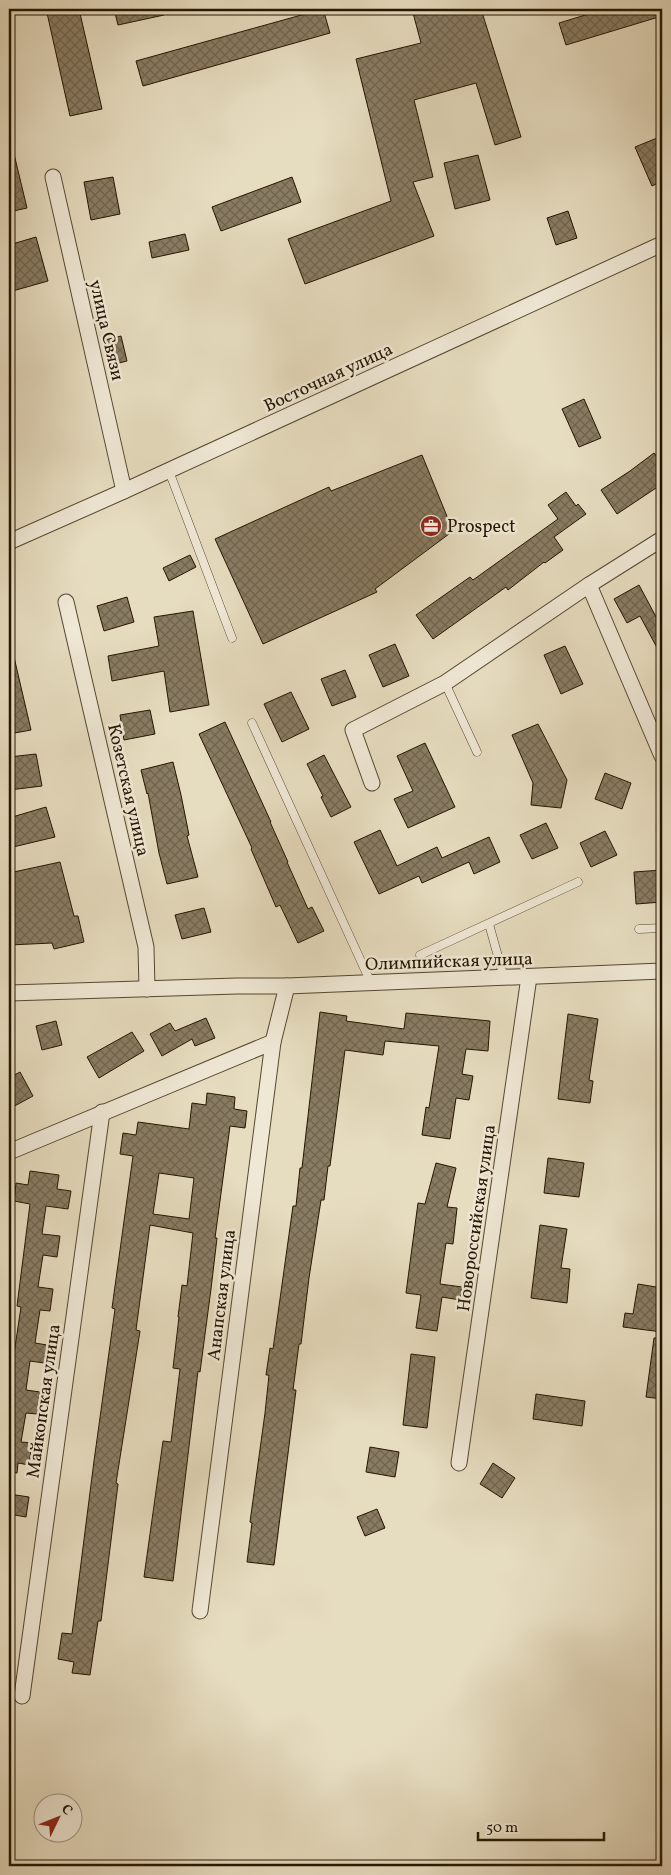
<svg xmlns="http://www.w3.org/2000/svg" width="671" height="1875" font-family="Vollkorn,serif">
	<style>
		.building { fill: url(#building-cross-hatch); stroke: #251500; fill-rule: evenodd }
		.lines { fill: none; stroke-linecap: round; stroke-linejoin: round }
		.lane-casing { stroke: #554730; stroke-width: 9 }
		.street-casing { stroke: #554730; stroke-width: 17 }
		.lane { stroke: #efe8d5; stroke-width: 8 }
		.street { stroke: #efe8d5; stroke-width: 15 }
		.labels { text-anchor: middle; stroke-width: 5; stroke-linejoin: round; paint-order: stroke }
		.street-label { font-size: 18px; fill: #251500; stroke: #efe8d5 }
		.poi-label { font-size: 18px; fill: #251500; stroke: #efe8d5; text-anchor: start }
	</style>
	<defs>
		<pattern id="building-cross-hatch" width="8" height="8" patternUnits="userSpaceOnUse" patternTransform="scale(1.25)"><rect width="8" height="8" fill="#897c63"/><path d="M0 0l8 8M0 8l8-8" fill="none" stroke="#70644f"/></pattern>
	</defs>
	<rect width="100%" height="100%" fill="#e6dcbf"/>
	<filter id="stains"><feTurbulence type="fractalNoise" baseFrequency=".004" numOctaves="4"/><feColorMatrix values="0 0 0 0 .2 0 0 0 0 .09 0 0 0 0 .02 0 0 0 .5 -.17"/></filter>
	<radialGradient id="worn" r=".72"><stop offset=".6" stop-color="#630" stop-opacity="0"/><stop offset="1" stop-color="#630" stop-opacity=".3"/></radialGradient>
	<g class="building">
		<polygon points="64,9 79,9 102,109 70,116 47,13"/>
		<polygon points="114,9 163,9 164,15 118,25"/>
		<polygon points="323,9 330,33 143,86 136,61"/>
		<polygon points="412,9 481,9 521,137 495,145 476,83 414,100 433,177 413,182 434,236 305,284 288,239 391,201 356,59 421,43"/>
		<polygon points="605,9 662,9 662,16 566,45 559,23"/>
		<polygon points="662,136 662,181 652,186 635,147"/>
		<polygon points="14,154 27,208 9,212 9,155"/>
		<polygon points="478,155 490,200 455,209 444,163"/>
		<polygon points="113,177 120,214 91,220 84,182"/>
		<polygon points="292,177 301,202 221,231 212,207"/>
		<polygon points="568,211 577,238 556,245 547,218"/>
		<polygon points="185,234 189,250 152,258 149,242"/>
		<polygon points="36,237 48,281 9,292 9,245"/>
		<polygon points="121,336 127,361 111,365 105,340"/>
		<polygon points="584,399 601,438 579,447 562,409"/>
		<polygon points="654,453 662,463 662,484 617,514 601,490 630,471"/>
		<polygon points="422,455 453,531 375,589 377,592 263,644 215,539 329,487 331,491"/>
		<polygon points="566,492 576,506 578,504 586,514 554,537 563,550 545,563 544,562 508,590 506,587 433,639 416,615 470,577 473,580 558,519 548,505"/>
		<polygon points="190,555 196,567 169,581 163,568"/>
		<polygon points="639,585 662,628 662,657 640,616 627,623 614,599"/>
		<polygon points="127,597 134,622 104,631 97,606"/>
		<polygon points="193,611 209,705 170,712 164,671 112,681 108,656 159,646 154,617"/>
		<polygon points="395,644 409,676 383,687 369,655"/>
		<polygon points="565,646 583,684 561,694 544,655"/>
		<polygon points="14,657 31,730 9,734 9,658"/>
		<polygon points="345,670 356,697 332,706 321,679"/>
		<polygon points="291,692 309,729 282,742 264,704"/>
		<polygon points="150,710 155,734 124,740 120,715"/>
		<polygon points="225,722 271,822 270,822 288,862 287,862 308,909 312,907 324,931 298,943 280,905 276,907 251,849 252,848 199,734"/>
		<polygon points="538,724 567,780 561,808 531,805 533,783 512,735"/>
		<polygon points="425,743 455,807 408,828 394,799 413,791 397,756"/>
		<polygon points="36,754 42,786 9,790 9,769 11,769 9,757"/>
		<polygon points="324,755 351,807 331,817 321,797 323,796 307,764"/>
		<polygon points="173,762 181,795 189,835 187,836 198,877 167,884 159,853 148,793 147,794 141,770"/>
		<polygon points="605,773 631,783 622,809 595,799"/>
		<polygon points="46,807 55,837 9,848 9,818"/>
		<polygon points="546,823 558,848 532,859 520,835"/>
		<polygon points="380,830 397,866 437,847 442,858 489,837 500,862 474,874 469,862 422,883 419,876 379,894 354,842"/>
		<polygon points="605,831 617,855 591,867 580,843"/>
		<polygon points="60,862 74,916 78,916 84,942 54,949 52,943 9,945 9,873"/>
		<polygon points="662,870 662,902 636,904 634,872"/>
		<polygon points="204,908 211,932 182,939 175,915"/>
		<polygon points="320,1012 347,1016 346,1021 404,1029 406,1013 490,1021 488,1051 466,1049 462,1074 473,1076 469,1100 456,1098 450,1139 422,1135 426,1107 429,1108 439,1046 385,1041 383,1055 345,1050 330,1166 328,1166 324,1200 321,1200 309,1278 301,1344 299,1344 293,1390 296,1390 274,1565 247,1562 252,1523 250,1522 265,1413 269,1375 266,1375 270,1348 273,1349 293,1206 296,1206 300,1168 302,1168"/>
		<polygon points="568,1014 598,1019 589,1080 593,1081 590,1103 558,1099"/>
		<polygon points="206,1018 215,1038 195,1046 192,1039 162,1056 150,1034 170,1023 175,1031"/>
		<polygon points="56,1021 62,1045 42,1050 36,1026"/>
		<polygon points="132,1032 144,1051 99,1078 87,1057"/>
		<polygon points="20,1072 33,1096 9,1109 9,1078"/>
		<path d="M207,1093L235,1097L234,1109L247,1111L245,1128L230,1126L215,1238H217L211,1289L200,1372L198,1371L173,1581L144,1577L163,1441L171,1442L180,1369L173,1368L179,1317H178L182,1285L187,1286L193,1233L150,1225L136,1330L140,1331L116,1483L118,1484L101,1621H98L90,1675L72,1673L74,1662L58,1659L62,1633L72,1634L94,1461L115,1309L112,1308L133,1156L120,1154L123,1133L136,1135L138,1122L189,1129L192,1103L206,1105ZM159,1173L194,1178L189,1219L153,1214Z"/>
		<polygon points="548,1158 584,1163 579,1197 544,1193"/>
		<polygon points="436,1163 456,1168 447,1207 457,1208 453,1244 446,1243 440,1284 462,1287 460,1300 442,1297 437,1331 416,1328 421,1295 406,1293 418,1203 425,1204"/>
		<polygon points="30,1171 59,1175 57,1189 71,1191 68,1209 46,1206 42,1234 60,1236 57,1257 43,1255 38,1287 53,1289 50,1311 40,1310 35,1343 47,1345 44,1363 30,1361 26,1390 40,1392 37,1414 26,1413 21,1442 32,1443 29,1465 18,1463 17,1473 9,1472 9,1374 11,1374 21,1307 17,1306 30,1204 14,1201 16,1183 28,1185"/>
		<polygon points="540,1225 567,1229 561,1268 570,1269 567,1303 531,1298"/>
		<polygon points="638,1284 662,1288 662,1332 623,1327 625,1313 633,1314"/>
		<polygon points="654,1338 662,1338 662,1399 646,1397"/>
		<polygon points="411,1354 435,1357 427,1428 403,1425"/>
		<polygon points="536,1394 585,1401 582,1426 533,1419"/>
		<polygon points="370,1447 399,1452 395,1477 366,1472"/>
		<polygon points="493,1463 515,1478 502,1498 480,1484"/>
		<polygon points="9,1494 29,1497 26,1517 9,1514"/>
		<polygon points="377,1509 385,1528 365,1536 357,1517"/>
	</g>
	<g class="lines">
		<g class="lane-casing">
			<g id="lane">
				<polyline points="169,471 232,638"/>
				<polyline points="445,683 477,752"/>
				<polyline points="252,723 371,983"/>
				<polyline points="489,924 504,978"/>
				<polyline points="639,929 662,928"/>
				<polyline points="420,955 578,882"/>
			</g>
		</g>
		<g class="street-casing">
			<g id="street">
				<polyline points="53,177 124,491"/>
				<polyline points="9,542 124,491 662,244"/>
				<polyline points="589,585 662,756"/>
				<polyline points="66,602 146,947 147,989"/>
				<polyline points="372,783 353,730 445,683 589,585 662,539"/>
				<polyline points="9,993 237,986 287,986 662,971"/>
				<polyline points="9,1152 273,1042"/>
				<polyline points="459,1463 529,977"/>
				<polyline points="200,1611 273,1042 287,986"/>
				<polyline points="22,1696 102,1112"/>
			</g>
		</g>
		<use href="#lane" class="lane"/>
		<use href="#street" class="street"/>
	</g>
	<defs>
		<g id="office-disc" transform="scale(1.125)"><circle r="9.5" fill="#8f2418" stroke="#efe8d5"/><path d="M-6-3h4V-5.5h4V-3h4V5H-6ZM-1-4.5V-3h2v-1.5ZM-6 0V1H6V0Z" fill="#fff"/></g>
	</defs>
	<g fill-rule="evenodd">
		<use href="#office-disc" x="431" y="526"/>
	</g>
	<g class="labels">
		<g class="street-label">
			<text transform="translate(107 330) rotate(77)" y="6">улица Связи</text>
			<text transform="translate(328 377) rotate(-25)" y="6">Восточная улица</text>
			<text transform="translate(129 790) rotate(77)" y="6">Козетская улица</text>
			<text transform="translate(449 961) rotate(-2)" y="6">Олимпийская улица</text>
			<text transform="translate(476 1218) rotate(-82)" y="6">Новороссийская улица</text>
			<text transform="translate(221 1295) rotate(-83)" y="6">Анапская улица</text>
			<text transform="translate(43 1401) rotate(-82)" y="6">Майкопская улица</text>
		</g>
		<g class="poi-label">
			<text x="447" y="532">Prospect</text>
		</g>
	</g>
	<rect width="671" height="1875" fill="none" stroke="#e6dcbf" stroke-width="30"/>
	<rect x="10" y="10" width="651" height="1855" fill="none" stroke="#251500" stroke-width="2.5"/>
	<rect x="15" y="15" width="641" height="1845" fill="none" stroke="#251500"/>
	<g transform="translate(58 1818) rotate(47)"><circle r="24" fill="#efe8d5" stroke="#9e9480"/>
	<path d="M0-4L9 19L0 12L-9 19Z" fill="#8f2418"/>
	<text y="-8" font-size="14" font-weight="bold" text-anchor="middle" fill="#251500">С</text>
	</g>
	<path d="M478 1832v8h126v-8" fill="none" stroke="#251500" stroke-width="2.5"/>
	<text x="486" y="1832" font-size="15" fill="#251500" stroke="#efe8d5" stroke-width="4" paint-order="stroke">50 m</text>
	<rect width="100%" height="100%" filter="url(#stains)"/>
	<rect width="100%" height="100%" fill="url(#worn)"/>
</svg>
